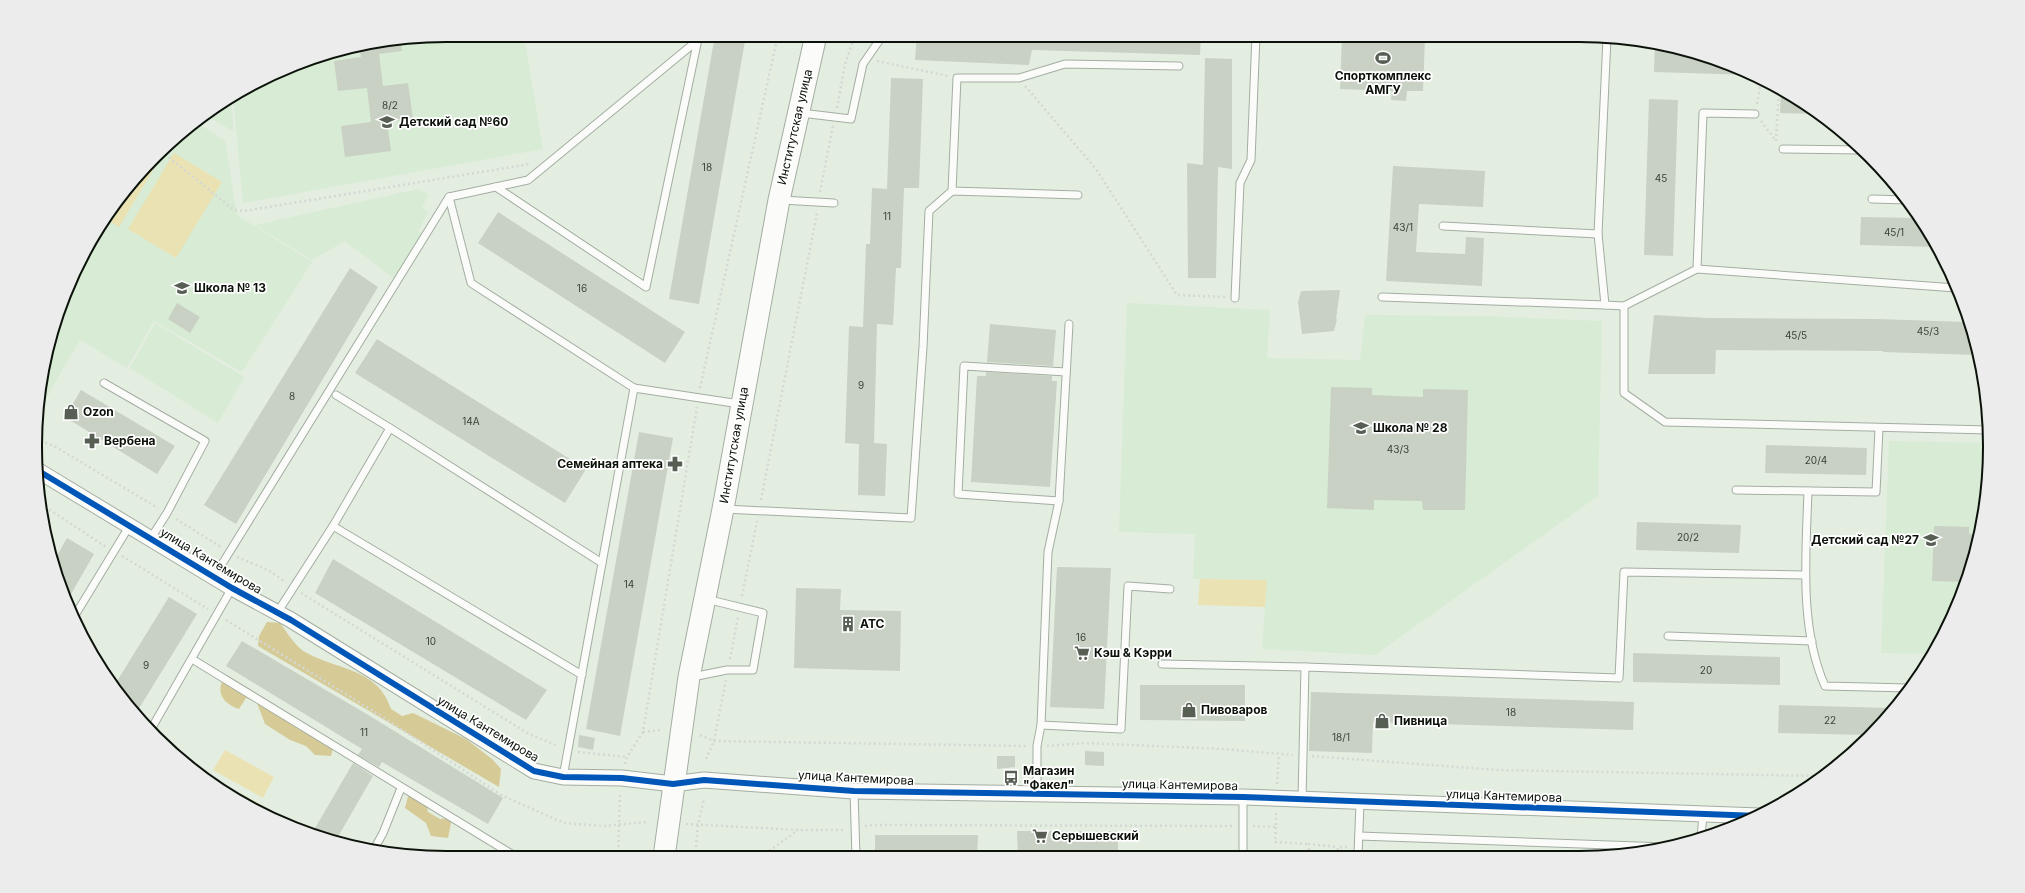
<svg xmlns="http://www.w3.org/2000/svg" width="2025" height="893" font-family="Inter,sans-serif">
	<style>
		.built { fill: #d8ebd4 }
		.green { fill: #ebe2b3 }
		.forest { fill: #d6cb96 }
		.building { fill: #c9d0c4 }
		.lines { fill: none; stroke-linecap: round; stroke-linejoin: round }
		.lane-casing { stroke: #a4ada2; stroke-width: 9 }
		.street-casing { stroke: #a4ada2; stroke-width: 17 }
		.secondary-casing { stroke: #a4ada2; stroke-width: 23 }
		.path { stroke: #d4d7d3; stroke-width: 2.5; stroke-dasharray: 2 3; stroke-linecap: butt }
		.lane { stroke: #fbfcfa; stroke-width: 7 }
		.street { stroke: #fbfcfa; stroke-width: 15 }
		.secondary { stroke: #fbfcfa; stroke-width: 21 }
		.cycleway-casing { stroke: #fff; stroke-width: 8 }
		.cycleway { stroke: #0057b8; stroke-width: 6 }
		.labels { text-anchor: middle; stroke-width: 3.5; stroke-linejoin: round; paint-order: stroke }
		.number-label { font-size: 10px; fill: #3a4238 }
		.poi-label { font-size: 12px; font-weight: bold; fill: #0b120a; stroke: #fff; text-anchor: start }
		.street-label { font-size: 12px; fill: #0b120a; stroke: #fff }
		.rim { fill: none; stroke: #0b120a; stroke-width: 2 }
	</style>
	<rect width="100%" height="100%" fill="#e3eee1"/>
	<g class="built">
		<polygon points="446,35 524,35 543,149 243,203 233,96 241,90 314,57 366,43"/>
		<polygon points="231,97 234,132 206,115"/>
		<polygon points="196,122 225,141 237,215 312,262 242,372 154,321 127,368 80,340 38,412 43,366 57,314 90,241 137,175 175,137"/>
		<polygon points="418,189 429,194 422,207 428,213 418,231 426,238 400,283 345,241 312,260 255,225"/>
		<polygon points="1127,303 1270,310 1267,358 1360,360 1365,315 1484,316 1602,321 1598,496 1375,655 1262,649 1267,580 1193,579 1195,534 1119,532"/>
		<polygon points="155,323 244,377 218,423 130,368"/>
		<polygon points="1889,441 1988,443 1986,500 1968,579 1931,654 1881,653"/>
	</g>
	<g class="green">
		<polygon points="168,145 119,227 106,219 137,175"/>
		<polygon points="174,153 222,182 176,258 128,229"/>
		<polygon points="1200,579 1267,580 1265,607 1198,605"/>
		<polygon points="225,750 274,777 263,798 213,770"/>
		<polygon points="240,793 272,811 269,816 237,800"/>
	</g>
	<g class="forest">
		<path d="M267,622L280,623C287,632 296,648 307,653C337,670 378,668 391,709L402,716L413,713L466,739L492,759L501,769L499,787L258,646L259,636Z"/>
		<path d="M227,675L335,742L331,756L315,755L306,746L290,740L265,724L257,703L246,698L239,709C221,703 214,689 227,675Z"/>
		<polygon points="408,796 426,801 428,812 440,819 452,818 448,838 431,836 426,823 405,808"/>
	</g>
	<g class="building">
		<polygon points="715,35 746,35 699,304 669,299"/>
		<polygon points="917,35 1201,35 1200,55 1032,50 1029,65 915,60"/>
		<polygon points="1342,35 1425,37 1423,91 1407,91 1406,101 1391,100 1392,91 1340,89"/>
		<polygon points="400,40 402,51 379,54 383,86 408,83 413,119 387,122 391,151 345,157 341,126 371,122 367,88 338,91 334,61 361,57 359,45"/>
		<polygon points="1655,42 1711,57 1750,75 1654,72"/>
		<polygon points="1205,58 1232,59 1232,169 1218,167 1216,278 1188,278 1187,163 1203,165"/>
		<polygon points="891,78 923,79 919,188 904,188 901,268 896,268 893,325 877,324 874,443 887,444 885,496 858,495 859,444 845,443 849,326 863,327 866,244 870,244 872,188 887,189"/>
		<polygon points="1781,89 1784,90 1818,114 1780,113"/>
		<polygon points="1649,99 1678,100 1673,256 1644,255"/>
		<polygon points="1393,166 1485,171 1483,207 1419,204 1416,252 1465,254 1466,237 1484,238 1482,286 1386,281"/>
		<polygon points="498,212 685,332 665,363 478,243"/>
		<polygon points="1861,217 1919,218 1937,247 1860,245"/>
		<polygon points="350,268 378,287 236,524 204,505"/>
		<polygon points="1340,290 1336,319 1337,319 1334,331 1302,334 1298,302 1301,291"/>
		<polygon points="177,303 200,317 190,333 168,319"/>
		<polygon points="1654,315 1708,318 1876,319 1969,322 1976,340 1978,355 1883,352 1883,351 1716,350 1715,374 1648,374"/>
		<polygon points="990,324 1056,330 1053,366 987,362"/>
		<polygon points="377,339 586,469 565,503 355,373"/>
		<polygon points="986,372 1052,376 1052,381 1057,381 1050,487 971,482 977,376 986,376"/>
		<polygon points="1331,387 1372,388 1372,395 1423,397 1423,389 1468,390 1465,510 1423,510 1422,501 1374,500 1374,510 1327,508"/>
		<polygon points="81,390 175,446 157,474 65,417"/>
		<polygon points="639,432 673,438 620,736 586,729"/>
		<polygon points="1766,445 1867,448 1866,475 1765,473"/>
		<polygon points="1637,522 1741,525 1739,553 1636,550"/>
		<polygon points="1934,526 1969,527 1969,534 1979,534 1967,582 1932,581"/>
		<polygon points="67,538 94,554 67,601 57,579 53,563"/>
		<polygon points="333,559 547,690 526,720 315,593"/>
		<polygon points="1057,567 1111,568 1104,709 1050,707"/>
		<polygon points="796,588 841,589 840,610 901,611 900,671 794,668"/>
		<polygon points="169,597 197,614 135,715 114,686"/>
		<polygon points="242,641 370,716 503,798 488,824 382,762 379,767 358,755 362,749 226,666"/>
		<polygon points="1633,653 1780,657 1780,685 1633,682"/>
		<polygon points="1140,685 1245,685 1245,721 1140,720"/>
		<polygon points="1311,692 1634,702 1633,730 1373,722 1372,753 1309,751"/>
		<polygon points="1779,705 1892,708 1868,735 1778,733"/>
		<polygon points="579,735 595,738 593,750 578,747"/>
		<polygon points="1085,751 1104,752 1104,766 1085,765"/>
		<polygon points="997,756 1015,756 1015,767 997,769"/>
		<polygon points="353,763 373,776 335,842 311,835"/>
		<polygon points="1017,831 1118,831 1118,856 1018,856"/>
		<polygon points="875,835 978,835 977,856 875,857"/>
	</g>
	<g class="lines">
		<g class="lane-casing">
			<g id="lane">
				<polyline points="799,35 813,38"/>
				<polyline points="1607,38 1598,234 1605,305 1624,306 1697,269 1703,113 1755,114"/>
				<polyline points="801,113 851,119 863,64 883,35"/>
				<polyline points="1783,149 1862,150"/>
				<polyline points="496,187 646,287 698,39"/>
				<polyline points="952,191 957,78 1019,78 1065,64 1179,66"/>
				<polyline points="449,197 471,283 634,388"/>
				<polyline points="1872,199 1907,200"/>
				<polyline points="781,200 834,203"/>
				<polyline points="1443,226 1598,234"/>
				<polyline points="1697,269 1956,288"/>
				<polyline points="1382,297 1605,305"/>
				<polyline points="1235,298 1240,183 1251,160 1256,35"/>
				<polyline points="1624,306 1624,393 1665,422 1989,430"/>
				<polyline points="104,383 205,441 167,513 151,538"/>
				<polyline points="336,395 390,428 333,526 582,675"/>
				<polyline points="390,428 602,563"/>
				<polyline points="1736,490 1876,492 1879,428"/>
				<path d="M1808,491C1806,553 1799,628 1825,686L1909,688"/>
				<polyline points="1059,501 958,494 964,366 1066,372"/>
				<polyline points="724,509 911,518 923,347 929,211 952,191 1078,195"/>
				<polyline points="214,577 449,197 528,180 698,40"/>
				<polyline points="277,613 333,526"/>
				<polyline points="74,617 130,525"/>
				<polyline points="1668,636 1812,641"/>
				<polyline points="192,659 518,858"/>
				<polyline points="1162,664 1305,667"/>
				<polyline points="692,677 727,670 753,670 763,613 706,599"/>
				<polyline points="1041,725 1121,729 1128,586 1170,589"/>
				<polyline points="150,731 232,588"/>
				<polyline points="563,777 634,388 740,404"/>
				<polyline points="854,791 856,857"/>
				<polyline points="1037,795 1037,746 1041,725 1048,552 1059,501 1069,324"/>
				<polyline points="1302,799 1305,667 1619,678 1624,572 1805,575"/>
				<polyline points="1359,836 1667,847"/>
				<polyline points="1701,838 1703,814"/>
				<polyline points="373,851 383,833 401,788"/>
				<polyline points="1358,855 1360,803"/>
				<polyline points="1243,856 1243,797"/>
			</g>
		</g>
		<g class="street-casing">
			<polyline id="street" points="37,470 232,588 291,620 534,771 563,777 622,778 673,784 704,780 854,791 1243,797 1759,816"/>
		</g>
		<g class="secondary-casing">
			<polyline id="secondary" points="664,857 689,677 723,509 779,200 816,35"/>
		</g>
		<g class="path">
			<polyline points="877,61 948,76"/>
			<polyline points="1025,86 1096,169 1177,295 1226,297"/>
			<polyline points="1757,104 1761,80"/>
			<polyline points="837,108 845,64 855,35"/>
			<polyline points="1761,121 1776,141"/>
			<polyline points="1776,141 1779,88"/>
			<polyline points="161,151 234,210 244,211 530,164"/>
			<polyline points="820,192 833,126"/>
			<polyline points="700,388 778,35"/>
			<polyline points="36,439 54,446 158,508"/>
			<polyline points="761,500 817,213"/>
			<polyline points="41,504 106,547"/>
			<polyline points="176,519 221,547"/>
			<polyline points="122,556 208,609"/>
			<polyline points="237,557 268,570 286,582"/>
			<polyline points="301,593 529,734 558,746"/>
			<polyline points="742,596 757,521"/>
			<polyline points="226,620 378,714 503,796 564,823 603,826 646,822"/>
			<polyline points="730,659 738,617"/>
			<polyline points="643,732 661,730"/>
			<polyline points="700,735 714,741 1026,746"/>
			<polyline points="1047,746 1085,743 1223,749 1293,755"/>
			<polyline points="578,752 627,757"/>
			<polyline points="1312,756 1497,770 1819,776"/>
			<polyline points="706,759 714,741 726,680"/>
			<polyline points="625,764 627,757 643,732 697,407"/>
			<polyline points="1277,784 1279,755"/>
			<polyline points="686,824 799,830 845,830"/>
			<polyline points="865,826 873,825 1232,826"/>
			<polyline points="1253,826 1276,827 1276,813"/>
			<polyline points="1276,827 1275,842 1309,844"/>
			<polyline points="1309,855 1309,844 1338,847"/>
			<polyline points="1337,855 1338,847 1348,847"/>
			<polyline points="618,857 620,792"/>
			<polyline points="695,857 698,825 704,799"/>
			<polyline points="761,857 798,830"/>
		</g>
		<use href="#lane" class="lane"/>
		<use href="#street" class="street"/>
		<use href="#secondary" class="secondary"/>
		<g class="cycleway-casing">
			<polyline id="cycleway" points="37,470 232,588 291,620 534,771 563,777 622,778 673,784 704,780 854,791 1243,797 1759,816"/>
		</g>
		<use href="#cycleway" class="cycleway"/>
	</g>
	<defs>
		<g id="stadium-bare" transform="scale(1.2)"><path d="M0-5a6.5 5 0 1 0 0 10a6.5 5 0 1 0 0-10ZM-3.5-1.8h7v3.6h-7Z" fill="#575f55" stroke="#fff" stroke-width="2.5" paint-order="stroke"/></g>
		<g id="school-bare" transform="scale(1.2)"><path d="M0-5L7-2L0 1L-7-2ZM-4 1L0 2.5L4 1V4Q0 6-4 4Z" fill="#575f55" stroke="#fff" stroke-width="2.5" paint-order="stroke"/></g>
		<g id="shop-bare" transform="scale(1.2)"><path d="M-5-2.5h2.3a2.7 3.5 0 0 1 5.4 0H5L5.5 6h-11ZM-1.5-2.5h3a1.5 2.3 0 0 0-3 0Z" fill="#575f55" stroke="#fff" stroke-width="2.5" paint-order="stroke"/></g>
		<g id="pharmacy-bare" transform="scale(1.2)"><path d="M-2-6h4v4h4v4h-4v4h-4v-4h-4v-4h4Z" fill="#575f55" stroke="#fff" stroke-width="2.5" paint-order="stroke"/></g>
		<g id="building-bare" transform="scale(1.2)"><path d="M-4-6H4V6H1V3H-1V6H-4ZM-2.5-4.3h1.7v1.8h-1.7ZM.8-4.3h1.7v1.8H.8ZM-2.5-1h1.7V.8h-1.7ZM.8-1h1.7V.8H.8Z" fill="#575f55" stroke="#fff" stroke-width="2.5" paint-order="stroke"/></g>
		<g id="supermarket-bare" transform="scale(1.2)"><path d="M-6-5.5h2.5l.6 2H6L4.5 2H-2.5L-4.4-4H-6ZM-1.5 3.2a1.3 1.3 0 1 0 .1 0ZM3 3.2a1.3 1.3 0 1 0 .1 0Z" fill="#575f55" stroke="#fff" stroke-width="2.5" paint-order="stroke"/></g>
		<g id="bus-bare" transform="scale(1.2)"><path d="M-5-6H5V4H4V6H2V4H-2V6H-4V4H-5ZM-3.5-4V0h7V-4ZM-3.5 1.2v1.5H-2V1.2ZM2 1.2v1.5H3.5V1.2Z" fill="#575f55" stroke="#fff" stroke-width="2.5" paint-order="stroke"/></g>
	</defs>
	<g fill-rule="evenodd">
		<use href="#stadium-bare" x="1383" y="58"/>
		<use href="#school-bare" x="387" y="122"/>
		<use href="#school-bare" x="182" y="288"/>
		<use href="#shop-bare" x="71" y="412"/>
		<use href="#school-bare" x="1361" y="428"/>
		<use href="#pharmacy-bare" x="92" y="441"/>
		<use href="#pharmacy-bare" x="675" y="464"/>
		<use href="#school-bare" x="1931" y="540"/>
		<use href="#building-bare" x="848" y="624"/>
		<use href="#supermarket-bare" x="1082" y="653"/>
		<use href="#shop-bare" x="1189" y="710"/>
		<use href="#shop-bare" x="1382" y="721"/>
		<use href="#bus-bare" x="1011" y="778"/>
		<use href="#supermarket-bare" x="1040" y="836"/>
	</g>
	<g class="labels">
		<g class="number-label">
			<text x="390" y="109">8/2</text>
			<text x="707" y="171">18</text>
			<text x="1661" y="182">45</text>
			<text x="887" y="220">11</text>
			<text x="1403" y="231">43/1</text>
			<text x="1894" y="236">45/1</text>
			<text x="582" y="292">16</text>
			<text x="1928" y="335">45/3</text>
			<text x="1796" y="339">45/5</text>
			<text x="861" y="389">9</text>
			<text x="292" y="400">8</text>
			<text x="471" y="425">14А</text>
			<text x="1398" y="453">43/3</text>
			<text x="1816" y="464">20/4</text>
			<text x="1688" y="541">20/2</text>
			<text x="629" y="588">14</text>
			<text x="1081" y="641">16</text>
			<text x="431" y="645">10</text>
			<text x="146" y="669">9</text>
			<text x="1706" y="674">20</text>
			<text x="1511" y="716">18</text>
			<text x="1830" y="724">22</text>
			<text x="364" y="736">11</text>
			<text x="1341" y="741">18/1</text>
		</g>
		<g class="poi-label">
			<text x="1383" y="80" text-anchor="middle">Спорткомплекс<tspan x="1383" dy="14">АМГУ</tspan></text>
			<text x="399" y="126">Детский сад №60</text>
			<text x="194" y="292">Школа № 13</text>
			<text x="83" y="416">Ozon</text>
			<text x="1373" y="432">Школа № 28</text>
			<text x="104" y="445">Вербена</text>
			<text x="663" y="468" text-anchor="end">Семейная аптека</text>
			<text x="1919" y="544" text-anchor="end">Детский сад №27</text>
			<text x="860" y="628">АТС</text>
			<text x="1094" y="657">Кэш &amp; Кэрри</text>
			<text x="1201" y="714">Пивоваров</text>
			<text x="1394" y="725">Пивница</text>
			<text x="1023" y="775">Магазин<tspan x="1023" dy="14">"Факел"</tspan></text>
			<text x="1052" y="840">Серышевский</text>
		</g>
		<g class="street-label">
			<text transform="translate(795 127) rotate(-77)" y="4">Институтская улица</text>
			<text transform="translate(734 445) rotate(-80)" y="4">Институтская улица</text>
			<text transform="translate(211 561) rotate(31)" y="4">улица Кантемирова</text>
			<text transform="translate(488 729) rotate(31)" y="4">улица Кантемирова</text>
			<text transform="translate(856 778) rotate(3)" y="4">улица Кантемирова</text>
			<text transform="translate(1180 785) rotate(1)" y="4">улица Кантемирова</text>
			<text transform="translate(1504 796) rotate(2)" y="4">улица Кантемирова</text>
		</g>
	</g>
	<path d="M0 0H2025V893H0ZM446 42H1579A404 404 0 0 1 1983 446V447A404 404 0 0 1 1579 851H446A404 404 0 0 1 42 447V446A404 404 0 0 1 446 42Z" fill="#ebeceb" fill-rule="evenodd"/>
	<path class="rim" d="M446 42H1579A404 404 0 0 1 1983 446V447A404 404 0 0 1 1579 851H446A404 404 0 0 1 42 447V446A404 404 0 0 1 446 42Z"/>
</svg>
